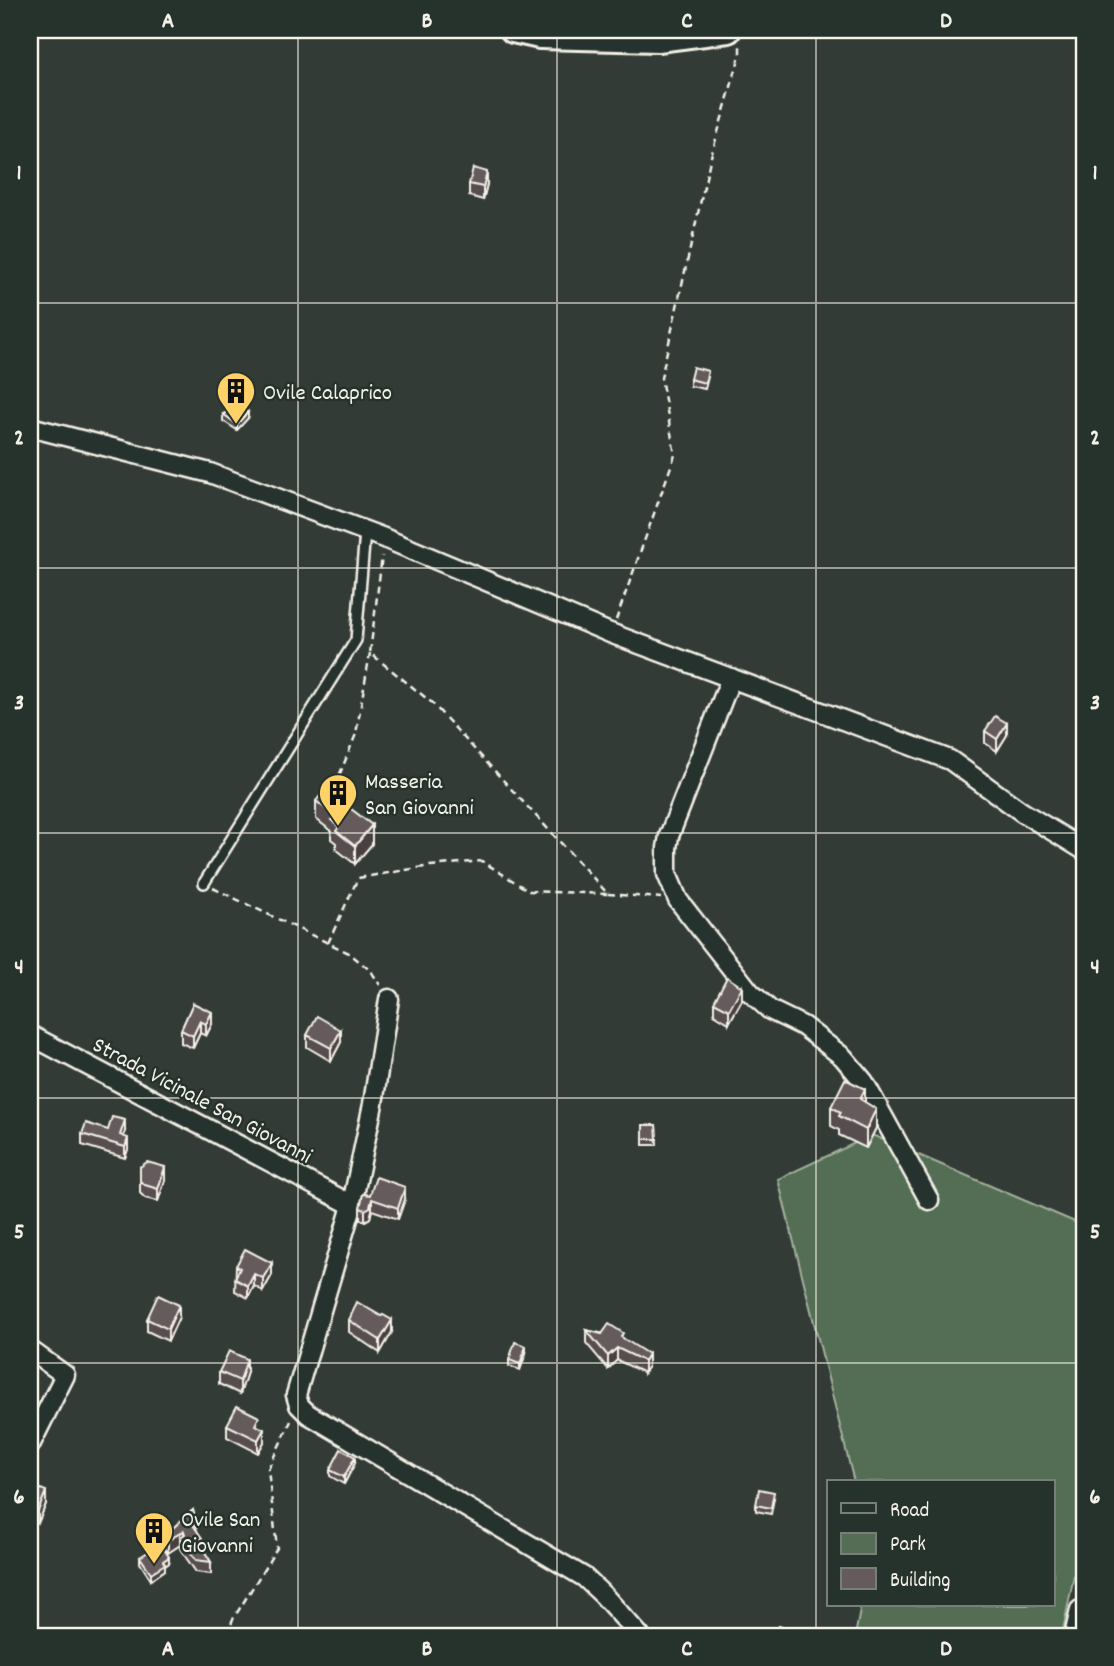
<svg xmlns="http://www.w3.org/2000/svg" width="1114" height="1666" font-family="Dekko,sans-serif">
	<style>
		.green { fill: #536e55; stroke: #a4b09e; stroke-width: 2 }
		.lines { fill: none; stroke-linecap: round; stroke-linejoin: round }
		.lane-casing { stroke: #f4f1e8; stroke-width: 14 }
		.street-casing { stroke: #f4f1e8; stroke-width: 23 }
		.secondary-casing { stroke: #f4f1e8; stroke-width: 30 }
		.path { stroke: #f4f1e8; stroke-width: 2.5; stroke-dasharray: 7 5; stroke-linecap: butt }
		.lane { stroke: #26332d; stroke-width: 9 }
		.street { stroke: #26332d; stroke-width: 18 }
		.secondary { stroke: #26332d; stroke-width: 24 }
		.wall { fill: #574d4f; stroke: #f4f1e8; stroke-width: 2 }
		.shaded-wall { fill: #473f40; stroke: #f4f1e8; stroke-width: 2 }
		.building { fill: #655a5c; stroke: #f4f1e8; stroke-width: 2 }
		.grid { fill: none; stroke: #f4f1e8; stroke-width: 2; stroke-opacity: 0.55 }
		.labels { text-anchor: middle; stroke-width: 5; stroke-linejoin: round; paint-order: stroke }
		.poi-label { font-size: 23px; fill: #f4f1e8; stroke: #26332d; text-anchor: start }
		.street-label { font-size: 23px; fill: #f4f1e8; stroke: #26332d }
		.neatline { fill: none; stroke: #f4f1e8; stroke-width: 2.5 }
		.grid-label { font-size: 23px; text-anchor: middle; font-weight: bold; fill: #f4f1e8 }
	</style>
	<rect width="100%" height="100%" fill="#333b36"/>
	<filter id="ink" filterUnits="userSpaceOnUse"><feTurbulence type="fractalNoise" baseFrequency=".0143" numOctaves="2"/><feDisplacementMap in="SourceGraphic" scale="14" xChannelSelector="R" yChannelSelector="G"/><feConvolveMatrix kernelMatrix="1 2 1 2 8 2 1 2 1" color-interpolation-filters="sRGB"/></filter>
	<g filter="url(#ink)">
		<polygon class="green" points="872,1135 1084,1226 1084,1524 1062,1636 855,1636 861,1605 1053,1605 1053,1482 854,1482 778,1179"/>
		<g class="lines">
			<g class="lane-casing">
				<polyline id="lane" points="204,883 356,640 365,532"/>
			</g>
			<g class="street-casing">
				<g id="street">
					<polyline points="30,427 210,473 384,538 610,633 950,760 1022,812 1084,850"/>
					<polyline points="731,678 669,836 667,848 667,874 678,900 750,992 770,1010 803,1026 843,1057 864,1082 929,1200"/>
					<polyline points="389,999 373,1104 351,1209 296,1395 299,1405 308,1414 584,1577 604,1596 640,1636"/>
					<polyline points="30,1035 348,1203 351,1209"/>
					<polyline points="30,1350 65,1375 30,1445"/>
					<polyline points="1074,1636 1080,1610"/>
				</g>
			</g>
			<g class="secondary-casing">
				<polyline id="secondary" points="513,30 540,36 658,39 728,30"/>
			</g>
			<g class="path">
				<polyline points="616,620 675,455 661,378 710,160 740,55 740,46"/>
				<polyline points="335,786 356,734 370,653"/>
				<polyline points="213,888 349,953 371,971 380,985"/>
				<polyline points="608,894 661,898"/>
				<polyline points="328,943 358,878 430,866 482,861 529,891 608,894 431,702 370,653 382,556"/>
				<polyline points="230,1636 232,1621 277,1548 268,1469 291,1421"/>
			</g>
			<use href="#lane" class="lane"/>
			<use href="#street" class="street"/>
			<use href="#secondary" class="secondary"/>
		</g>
		<g class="wall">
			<polygon points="469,184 487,184 483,200 469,196"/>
			<polygon points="708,377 705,389 690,386 690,379"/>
			<polygon points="223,414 248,418 237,430 223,421"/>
			<polygon points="985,731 1007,735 997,751 985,743"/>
			<polygon points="316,801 347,806 372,844 355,864 336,849 336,843 331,839 331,831 316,819"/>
			<polygon points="742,1000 729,1023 714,1014 714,1002"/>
			<polygon points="193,1003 212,1024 206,1036 200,1033 193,1048 181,1043 181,1030"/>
			<polygon points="307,1035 341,1042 331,1061 307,1047"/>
			<polygon points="865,1103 876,1128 866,1148 839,1135 839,1130 831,1126 831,1107"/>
			<polygon points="643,1125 656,1125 657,1145 643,1145"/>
			<polygon points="108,1130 125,1131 123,1136 128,1149 125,1158 82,1145 82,1134"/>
			<polygon points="140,1167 165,1180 158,1201 145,1198 140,1193"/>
			<polygon points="363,1194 405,1199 398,1219 372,1210 370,1218 365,1221 360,1219 360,1208"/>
			<polygon points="236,1266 272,1275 263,1291 254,1286 248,1298 235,1291"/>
			<polygon points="179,1317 168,1341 147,1331 147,1319"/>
			<polygon points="349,1320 392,1332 380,1353 349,1332"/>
			<polygon points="586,1330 623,1338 648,1366 644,1373 617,1360 608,1369 586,1343"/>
			<polygon points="526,1353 520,1370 509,1366 509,1360"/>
			<polygon points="219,1372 247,1372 240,1394 219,1384"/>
			<polygon points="227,1425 259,1427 264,1442 258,1453 227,1437"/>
			<polygon points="355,1463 344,1484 330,1476 330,1470"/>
			<polygon points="30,1485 46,1504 38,1523 30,1520"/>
			<polygon points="774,1498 771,1514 756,1511 756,1505"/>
			<polygon points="193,1510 197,1530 202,1548 211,1562 211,1574 196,1572 180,1549 180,1545 168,1553 164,1548 164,1536"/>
			<polygon points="140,1557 169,1563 165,1566 165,1570 151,1580 140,1563"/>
		</g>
		<g class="shaded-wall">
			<polygon points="487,172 487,184 483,200 483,187"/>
			<polygon points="248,412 248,418 237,430 237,424"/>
			<polygon points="1007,723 1007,735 997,751 997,739"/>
			<polygon points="347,795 347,813 342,802"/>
			<polygon points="372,825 372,844 355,864 355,846"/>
			<polygon points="742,987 742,1000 729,1023 729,1010"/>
			<polygon points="212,1012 212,1024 206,1036 206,1024"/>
			<polygon points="200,1021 200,1033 193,1048 193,1036"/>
			<polygon points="341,1030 341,1042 331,1061 331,1048"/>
			<polygon points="865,1089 865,1108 860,1099"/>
			<polygon points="876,1109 876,1128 866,1148 866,1130"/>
			<polygon points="125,1120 125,1131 120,1146 120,1135"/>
			<polygon points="128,1138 128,1149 125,1158 125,1147"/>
			<polygon points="165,1167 165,1180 158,1201 158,1189"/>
			<polygon points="405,1187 405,1199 398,1219 398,1208"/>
			<polygon points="372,1199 372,1210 370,1218 365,1221 365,1210"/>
			<polygon points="272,1263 272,1275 263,1291 263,1278"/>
			<polygon points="254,1274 254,1286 248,1298 248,1286"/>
			<polygon points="179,1305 179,1317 168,1341 168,1329"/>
			<polygon points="392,1320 392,1332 380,1353 380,1340"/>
			<polygon points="526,1346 526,1353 520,1370 520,1364"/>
			<polygon points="617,1348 617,1360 608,1369 608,1356"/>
			<polygon points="648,1354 648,1366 644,1373 644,1361"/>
			<polygon points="247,1359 247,1372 240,1394 240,1381"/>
			<polygon points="264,1429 264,1442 258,1453 258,1440"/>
			<polygon points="355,1457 355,1463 344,1484 344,1477"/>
			<polygon points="46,1491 46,1504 38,1523 38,1511"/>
			<polygon points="184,1531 184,1542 180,1537 180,1545 168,1553 168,1540"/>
			<polygon points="169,1557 169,1563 165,1566 165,1570 151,1580 151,1573 163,1561"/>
		</g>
		<g class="building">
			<polygon points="473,168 487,172 483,187 469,184"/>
			<polygon points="693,367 708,371 705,383 690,379"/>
			<polygon points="236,407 248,412 237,424 223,414"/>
			<polygon points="995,716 1007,723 997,739 985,731"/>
			<polygon points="331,782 347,795 342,802 372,825 355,846 336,831 339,827 331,820 335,816 316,801"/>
			<polygon points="727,977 742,987 729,1010 714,1002"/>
			<polygon points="193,1003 212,1012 206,1024 200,1021 193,1036 181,1030"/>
			<polygon points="317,1016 341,1030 331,1048 307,1035"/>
			<polygon points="845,1079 865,1089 860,1099 876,1109 866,1130 839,1116 841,1112 831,1107"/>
			<polygon points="112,1117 125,1120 120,1135 128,1138 125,1147 82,1134 86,1123 108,1130"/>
			<polygon points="643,1125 656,1125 657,1139 643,1139"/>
			<polygon points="147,1162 165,1167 158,1189 145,1185 140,1181 140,1167"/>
			<polygon points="376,1177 405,1187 398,1208 372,1199 370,1207 365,1210 360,1208 363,1194 370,1195"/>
			<polygon points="245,1249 272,1263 263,1278 254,1274 248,1286 235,1279 240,1268 236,1266"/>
			<polygon points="158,1295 179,1305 168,1329 147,1319"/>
			<polygon points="357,1302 381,1316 383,1315 392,1320 380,1340 349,1320"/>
			<polygon points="609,1324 623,1333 621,1337 648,1354 644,1361 617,1348 608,1356 586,1330 602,1334"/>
			<polygon points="515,1342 526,1346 520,1364 509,1360"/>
			<polygon points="229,1351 247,1359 240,1381 219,1372"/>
			<polygon points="237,1406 259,1417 255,1425 264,1429 258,1440 227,1425"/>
			<polygon points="341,1449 355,1457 344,1477 330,1470"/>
			<polygon points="30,1485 46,1491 38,1511 30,1507"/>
			<polygon points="759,1489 774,1492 771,1508 756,1505"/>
			<polygon points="193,1510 197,1523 193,1525 202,1538 198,1541 211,1562 196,1560 180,1537 185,1534 184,1531 168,1540 164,1536"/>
			<polygon points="161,1544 169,1557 163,1561 165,1564 151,1573 140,1557"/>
			<polygon points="779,1626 801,1632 800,1636 772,1636 774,1628 778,1629"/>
			<polygon points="247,1629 250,1636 234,1636 233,1634"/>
		</g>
	</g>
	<path class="grid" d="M298,30V1636M557,30V1636M816,30V1636M30,303H1084M30,568H1084M30,833H1084M30,1098H1084M30,1363H1084"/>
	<defs>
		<g id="building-pin" transform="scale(2.0125)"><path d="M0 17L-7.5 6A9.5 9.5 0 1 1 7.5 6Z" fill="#ffd166" stroke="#26332d"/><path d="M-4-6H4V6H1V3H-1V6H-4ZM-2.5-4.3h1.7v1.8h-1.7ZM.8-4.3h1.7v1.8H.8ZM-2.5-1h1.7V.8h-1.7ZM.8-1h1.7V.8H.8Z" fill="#111"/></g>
	</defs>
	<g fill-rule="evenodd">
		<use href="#building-pin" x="236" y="391"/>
		<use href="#building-pin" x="338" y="793"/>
		<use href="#building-pin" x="154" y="1531"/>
	</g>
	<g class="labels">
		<g class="poi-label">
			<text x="263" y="399">Ovile Calaprico</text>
			<text x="365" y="788">Masseria<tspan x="365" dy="26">San Giovanni</tspan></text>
			<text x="181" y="1526">Ovile San<tspan x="181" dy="26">Giovanni</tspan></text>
		</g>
		<g class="street-label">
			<text transform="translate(203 1099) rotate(28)" y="8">Strada Vicinale San Giovanni</text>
		</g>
	</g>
	<rect width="1114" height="1666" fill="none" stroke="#26332d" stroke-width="77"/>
	<rect x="827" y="1480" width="228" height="126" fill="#26332d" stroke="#787f78" stroke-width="2"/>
	<rect x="841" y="1503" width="35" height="10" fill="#26332d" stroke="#787f78" stroke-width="2"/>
	<text x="890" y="1516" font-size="21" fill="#f4f1e8">Road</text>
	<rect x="841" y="1533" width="35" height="21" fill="#536e55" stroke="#787f78" stroke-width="2"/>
	<text x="890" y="1550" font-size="21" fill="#f4f1e8">Park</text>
	<rect x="841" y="1568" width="35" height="21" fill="#655a5c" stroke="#787f78" stroke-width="2"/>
	<text x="890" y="1586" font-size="21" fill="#f4f1e8">Building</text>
	<rect x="38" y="38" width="1038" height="1590" class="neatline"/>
	<g class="grid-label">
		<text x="168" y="27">A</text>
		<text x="427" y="27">B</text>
		<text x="687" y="27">C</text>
		<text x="946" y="27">D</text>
		<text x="19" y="179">1</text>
		<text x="1095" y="179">1</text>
		<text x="19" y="444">2</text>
		<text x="1095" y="444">2</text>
		<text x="19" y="709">3</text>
		<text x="1095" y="709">3</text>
		<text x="19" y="973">4</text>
		<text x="1095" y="973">4</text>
		<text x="19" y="1238">5</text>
		<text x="1095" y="1238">5</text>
		<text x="19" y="1503">6</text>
		<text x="1095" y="1503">6</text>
		<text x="168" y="1655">A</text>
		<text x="427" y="1655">B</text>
		<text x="687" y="1655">C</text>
		<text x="946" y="1655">D</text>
	</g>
</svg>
